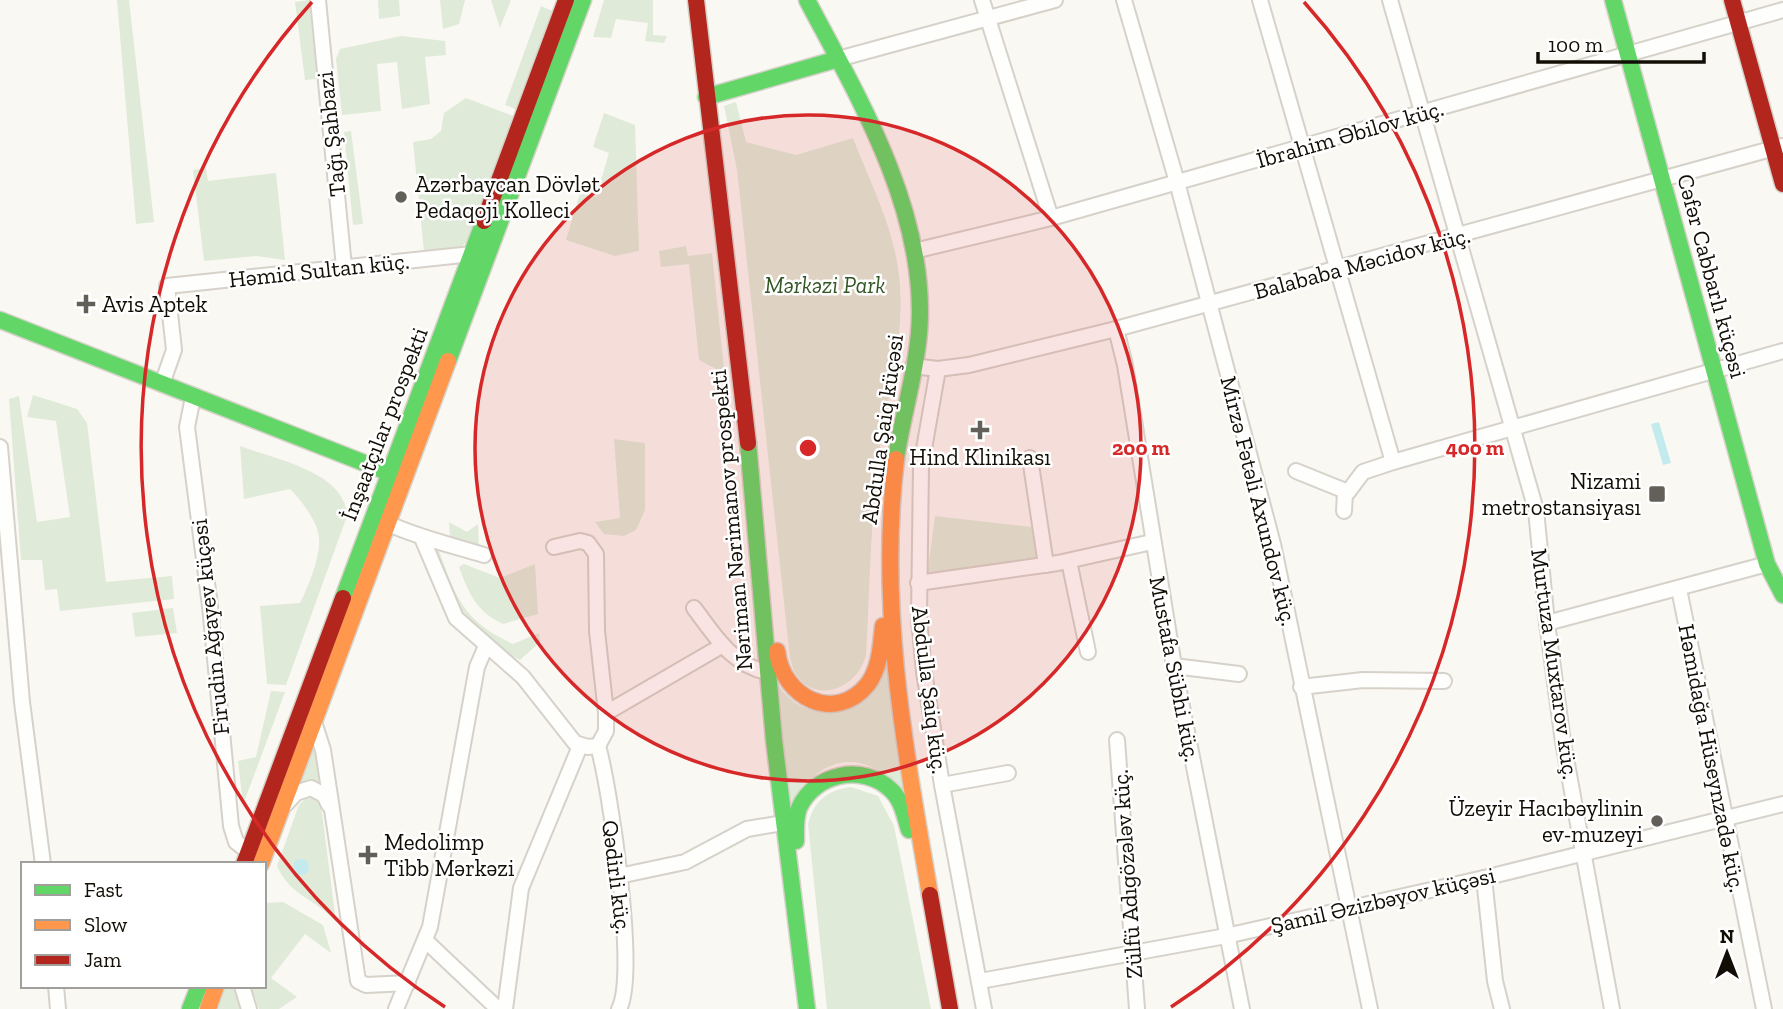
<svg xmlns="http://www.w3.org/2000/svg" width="1783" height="1009" font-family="'Zilla Slab',serif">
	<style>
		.green { fill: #e0ead9 }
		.water { fill: #c3ebee }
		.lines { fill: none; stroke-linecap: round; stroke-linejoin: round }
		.street-casing { stroke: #d6d2ca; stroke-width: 18 }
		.fast-casing { stroke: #d6d2ca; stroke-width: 19 }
		.slow-casing { stroke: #d6d2ca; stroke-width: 19 }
		.jam-casing { stroke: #d6d2ca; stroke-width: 19 }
		.street { stroke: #fefefd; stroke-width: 14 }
		.fast { stroke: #63d668; stroke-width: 16 }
		.slow { stroke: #ff974d; stroke-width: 16 }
		.jam { stroke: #b3261e; stroke-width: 16 }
		.ring { fill: none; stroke: #d62828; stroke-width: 3.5 }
		.poi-dot { fill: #636059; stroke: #fff; stroke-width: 2.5 }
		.labels { text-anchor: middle; stroke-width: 5; stroke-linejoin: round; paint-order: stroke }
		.street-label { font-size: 23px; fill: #120e06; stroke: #fff }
		.poi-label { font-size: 23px; fill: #120e06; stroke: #fff; text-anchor: start }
		.park-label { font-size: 23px; font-style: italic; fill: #315624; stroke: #fff }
		.centre { fill: #d62828; stroke: #fff; stroke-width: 3.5 }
		.ring-label { font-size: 21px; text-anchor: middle; font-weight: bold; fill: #d62828; stroke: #fff; stroke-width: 5; stroke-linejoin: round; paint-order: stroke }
	</style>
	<rect width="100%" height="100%" fill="#faf8f2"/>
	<g class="green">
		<polygon points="117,0 129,0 154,222 136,224"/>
		<polygon points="309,0 317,79 305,80 295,2"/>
		<polygon points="378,0 399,0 400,16 379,19"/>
		<polygon points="440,0 465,0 459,24 443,29"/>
		<polygon points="491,0 511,0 500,28"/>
		<polygon points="604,0 653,0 653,35 667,36 664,43 645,41 648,23 616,19 611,38 593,37"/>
		<polygon points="541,6 555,12 518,110 505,105"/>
		<polygon points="401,36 445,41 446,55 425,57 430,104 402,109 397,62 377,64 381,111 342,115 336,59 340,49"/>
		<polygon points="466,98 513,116 469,240 462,246 424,252 413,142 431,139 441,131 444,113"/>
		<path d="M736,102L746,142L796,155L853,138C870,182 894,228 899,275C906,337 888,393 879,454C870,522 870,589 866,656C853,698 800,705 790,658L737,170L724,106Z"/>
		<polygon points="604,113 635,125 639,251 615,256 566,240 580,193 596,197 609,153 593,147"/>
		<polygon points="351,131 363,224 353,225 344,132"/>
		<polygon points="206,168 208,181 276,173 285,260 256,256 204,261 193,170"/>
		<polygon points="686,246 688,256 712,253 730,427 722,427 716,369 699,360 689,264 661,267 659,251"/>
		<polygon points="33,395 77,409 87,423 106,582 172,576 174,599 60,611 57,589 45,590 42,560 21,560 9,399 19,396 37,522 70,517 56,421 27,417"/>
		<polygon points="614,439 645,443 645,510 636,530 624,536 604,534 595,522 620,518"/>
		<path d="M240,446C274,459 346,472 347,516L286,685L267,684L260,606L300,603C308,588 321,555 319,538C318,522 301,500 290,489L244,499Z"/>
		<polygon points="935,516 1032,527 1038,563 927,576"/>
		<polygon points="449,522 467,532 478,524 479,546 466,545 450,538"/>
		<path d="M431,549L439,551C457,600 464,621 513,644L539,633L540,642L520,660L507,653L456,611Z"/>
		<path d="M464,564L500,578L535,564L538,614L503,624C476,611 469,594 459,567Z"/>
		<polygon points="173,608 177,633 135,637 132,613"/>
		<path d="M886,665L905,796C897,789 890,779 882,773C841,745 803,775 789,814L776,682C788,700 800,709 822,712Z"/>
		<polygon points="271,691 285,692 243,805 238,761 256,757"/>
		<polygon points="315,744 323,785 312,781 300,785"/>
		<path d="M851,787L878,796L894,826L931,1009H827L808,824C814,801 827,790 851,787Z"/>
		<path d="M312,798L321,805L336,922C316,899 290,896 277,866L299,805L305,799Z"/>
		<polygon points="283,902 323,925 331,953 305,934 271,978 297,997 279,1009 259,1009 251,986 264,986 264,903"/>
		<polygon points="226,986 233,986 242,1009 216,1009"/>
	</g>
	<g class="water">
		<polygon points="1659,422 1671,463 1663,465 1651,424"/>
		<circle cx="301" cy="867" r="8"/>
	</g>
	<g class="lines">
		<g class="street-casing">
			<g id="street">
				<polyline points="318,0 344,267"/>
				<polyline points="982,0 1051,218"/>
				<polyline points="1124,0 1177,182 1273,544 1370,1009"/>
				<polyline points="1260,0 1393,462"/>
				<polyline points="1390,0 1536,510 1547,623 1563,742 1612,1009"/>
				<polyline points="838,59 1055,0"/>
				<polyline points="914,251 1051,218 1783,10"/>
				<polyline points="1116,329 1125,365 1174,666 1242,1009"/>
				<polyline points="913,366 938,369 969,365 1116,329 1782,146"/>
				<polyline points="938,369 921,466 919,618 924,672 942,785 984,1009"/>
				<polyline points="162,384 174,350 167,286 472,254"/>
				<polyline points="193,397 187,427 210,606 231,826 236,842 249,852"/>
				<polyline points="0,447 22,702 43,864"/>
				<polyline points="1030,458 1046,565"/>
				<polyline points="1296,471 1348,492 1363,472 1393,462 1783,351"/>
				<polyline points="1344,511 1345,493"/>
				<path d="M389,524C420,538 451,545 484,555"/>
				<polyline points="422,538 456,618 523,677 575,743 588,747 598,746 606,731 606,713 597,631 596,554 588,543 580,541 554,547"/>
				<polyline points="1069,561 1088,652"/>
				<polyline points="918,583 1058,563 1152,542"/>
				<polyline points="1679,589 1764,1009"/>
				<path d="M694,608C714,634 733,667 768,672"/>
				<polyline points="1547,623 1767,564"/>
				<polyline points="1174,666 1239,674"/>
				<polyline points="1301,687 1363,680 1444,681"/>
				<polyline points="606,713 723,645"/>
				<polyline points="314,722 323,750 358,981 366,985 408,983"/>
				<polyline points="1117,740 1137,1009"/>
				<path d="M598,746C610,788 638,974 619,1009"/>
				<polyline points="942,785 1008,773"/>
				<polyline points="286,804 296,793 311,788 324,795 329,805"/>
				<polyline points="619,876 685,862 747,829 783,823"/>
				<polyline points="1484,878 1495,981 1502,1009"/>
				<polyline points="426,941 498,1009"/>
				<polyline points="980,981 1226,936 1484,878 1783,804"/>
				<polyline points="56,986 58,1009"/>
				<polyline points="242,986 249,1009"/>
				<polyline points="396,1009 430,927 477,667 486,646"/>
				<polyline points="505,1009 521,888 580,746"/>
			</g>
		</g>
		<g class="fast-casing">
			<g id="fast">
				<path d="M807,0C858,97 920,200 920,312C920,361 903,411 896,459"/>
				<polyline points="1613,0 1767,564 1783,595"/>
				<polyline points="706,97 838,59"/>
				<polyline points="0,320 400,477"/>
				<polyline points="448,361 583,0"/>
				<polyline points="748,443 774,740 807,1009"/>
				<polyline points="343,598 484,221"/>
				<path d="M796,841C796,830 795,818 799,808C815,773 863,763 891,790C902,800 905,817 909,830"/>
				<polyline points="190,1009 199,986"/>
			</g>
		</g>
		<g class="slow-casing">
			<g id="slow">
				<path d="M896,459C878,608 905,749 930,895"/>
				<path d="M777,651C782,697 835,725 868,684C880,668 881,645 883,626"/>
				<polyline points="261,864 448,361"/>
				<polyline points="208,1009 216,986"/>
			</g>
		</g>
		<g class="jam-casing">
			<g id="jam">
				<polyline points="696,0 748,443"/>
				<polyline points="1732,0 1783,184"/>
				<polyline points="484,221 566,0"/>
				<polyline points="244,864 343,598"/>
				<polyline points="930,895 950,1009"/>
			</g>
		</g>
		<use href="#street" class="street"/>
		<use href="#fast" class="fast"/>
		<use href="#slow" class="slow"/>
		<use href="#jam" class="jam"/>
	</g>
	<circle cx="808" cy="448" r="333" fill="#d62828" fill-opacity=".12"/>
	<g class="ring">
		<circle cx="808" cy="448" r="333"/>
		<path d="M445 1007A667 667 0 0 1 312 2M1304 2A667 667 0 0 1 1171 1007"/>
	</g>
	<g class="poi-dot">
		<circle cx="401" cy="197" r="7"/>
		<path d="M82.5 293.5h7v7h7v7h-7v7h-7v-7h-7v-7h7z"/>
		<path d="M976.5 419.5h7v7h7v7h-7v7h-7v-7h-7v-7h7z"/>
		<rect x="1648" y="485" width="18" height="18" rx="3.5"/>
		<circle cx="1657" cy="821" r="7"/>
		<path d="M364.5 844.5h7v7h7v7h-7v7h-7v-7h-7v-7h7z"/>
	</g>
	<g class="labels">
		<g class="street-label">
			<text transform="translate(331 134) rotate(-96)" y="8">Tağı Şahbazi</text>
			<text transform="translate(1350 134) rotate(-16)" y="8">İbrahim Əbilov küç.</text>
			<text transform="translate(1362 263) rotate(-15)" y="8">Balababa Məcidov küç.</text>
			<text transform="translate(319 270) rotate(-6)" y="8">Həmid Sultan küç.</text>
			<text transform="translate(1712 276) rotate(75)" y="8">Cəfər Cabbarlı küçəsi</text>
			<text transform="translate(384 424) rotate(-69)" y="8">İnşaatçılar prospekti</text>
			<text transform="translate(882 429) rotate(-82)" y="8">Abdulla Şaiq küçəsi</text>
			<text transform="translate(1259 501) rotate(76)" y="8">Mirzə Fətəli Axundov küç.</text>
			<text transform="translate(731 520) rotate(-95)" y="8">Nəriman Nərimanov prospekti</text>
			<text transform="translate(210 627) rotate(-96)" y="8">Firudin Ağayev küçəsi</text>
			<text transform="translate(1555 664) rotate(82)" y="8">Murtuza Muxtarov küç.</text>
			<text transform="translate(1175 669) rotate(79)" y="8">Mustafa Sübhi küç.</text>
			<text transform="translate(930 690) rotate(83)" y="8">Abdulla Şaiq küç.</text>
			<text transform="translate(1712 758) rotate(79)" y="8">Həmidağa Hüseynzadə küç.</text>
			<text transform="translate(1127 874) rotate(-94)" y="8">Zülfü Adıgözələv küç.</text>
			<text transform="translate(617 877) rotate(83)" y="8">Qədirli küç.</text>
			<text transform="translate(1383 900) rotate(-13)" y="8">Şamil Əzizbəyov küçəsi</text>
		</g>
		<g class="poi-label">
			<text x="415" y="192">Azərbaycan Dövlət<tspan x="415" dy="26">Pedaqoji Kolleci</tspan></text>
			<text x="102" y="312">Avis Aptek</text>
			<text x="980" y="465" text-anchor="middle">Hind Klinikası</text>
			<text x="1641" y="489" text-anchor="end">Nizami<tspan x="1641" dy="26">metrostansiyası</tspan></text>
			<text x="1643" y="816" text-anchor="end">Üzeyir Hacıbəylinin<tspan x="1643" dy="26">ev-muzeyi</tspan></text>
			<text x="384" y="850">Medolimp<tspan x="384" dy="26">Tibb Mərkəzi</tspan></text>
		</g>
		<g class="park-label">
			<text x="825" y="293">Mərkəzi Park</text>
		</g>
	</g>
	<circle cx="808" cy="448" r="10" class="centre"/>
	<g class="ring-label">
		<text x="1141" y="455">200 m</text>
		<text x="1475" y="455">400 m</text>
	</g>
	<rect x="21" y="862" width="245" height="126" fill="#ffffff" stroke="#a09f9b" stroke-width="2"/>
	<rect x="35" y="885" width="35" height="10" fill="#63d668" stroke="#a09f9b" stroke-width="2"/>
	<text x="84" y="897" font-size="21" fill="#120e06">Fast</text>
	<rect x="35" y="920" width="35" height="10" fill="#ff974d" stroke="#a09f9b" stroke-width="2"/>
	<text x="84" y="932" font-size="21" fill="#120e06">Slow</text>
	<rect x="35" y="955" width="35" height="10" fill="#b3261e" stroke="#a09f9b" stroke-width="2"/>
	<text x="84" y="967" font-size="21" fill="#120e06">Jam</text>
	<g transform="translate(1727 953)" stroke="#ffffff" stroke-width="5" paint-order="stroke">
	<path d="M0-5L12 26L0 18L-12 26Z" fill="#120e06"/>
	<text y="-10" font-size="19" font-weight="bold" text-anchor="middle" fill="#120e06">N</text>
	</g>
	<path d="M1538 52v10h166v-10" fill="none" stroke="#120e06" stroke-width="3.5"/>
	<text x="1548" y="52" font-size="21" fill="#120e06" stroke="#ffffff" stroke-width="5" paint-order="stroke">100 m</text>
</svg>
